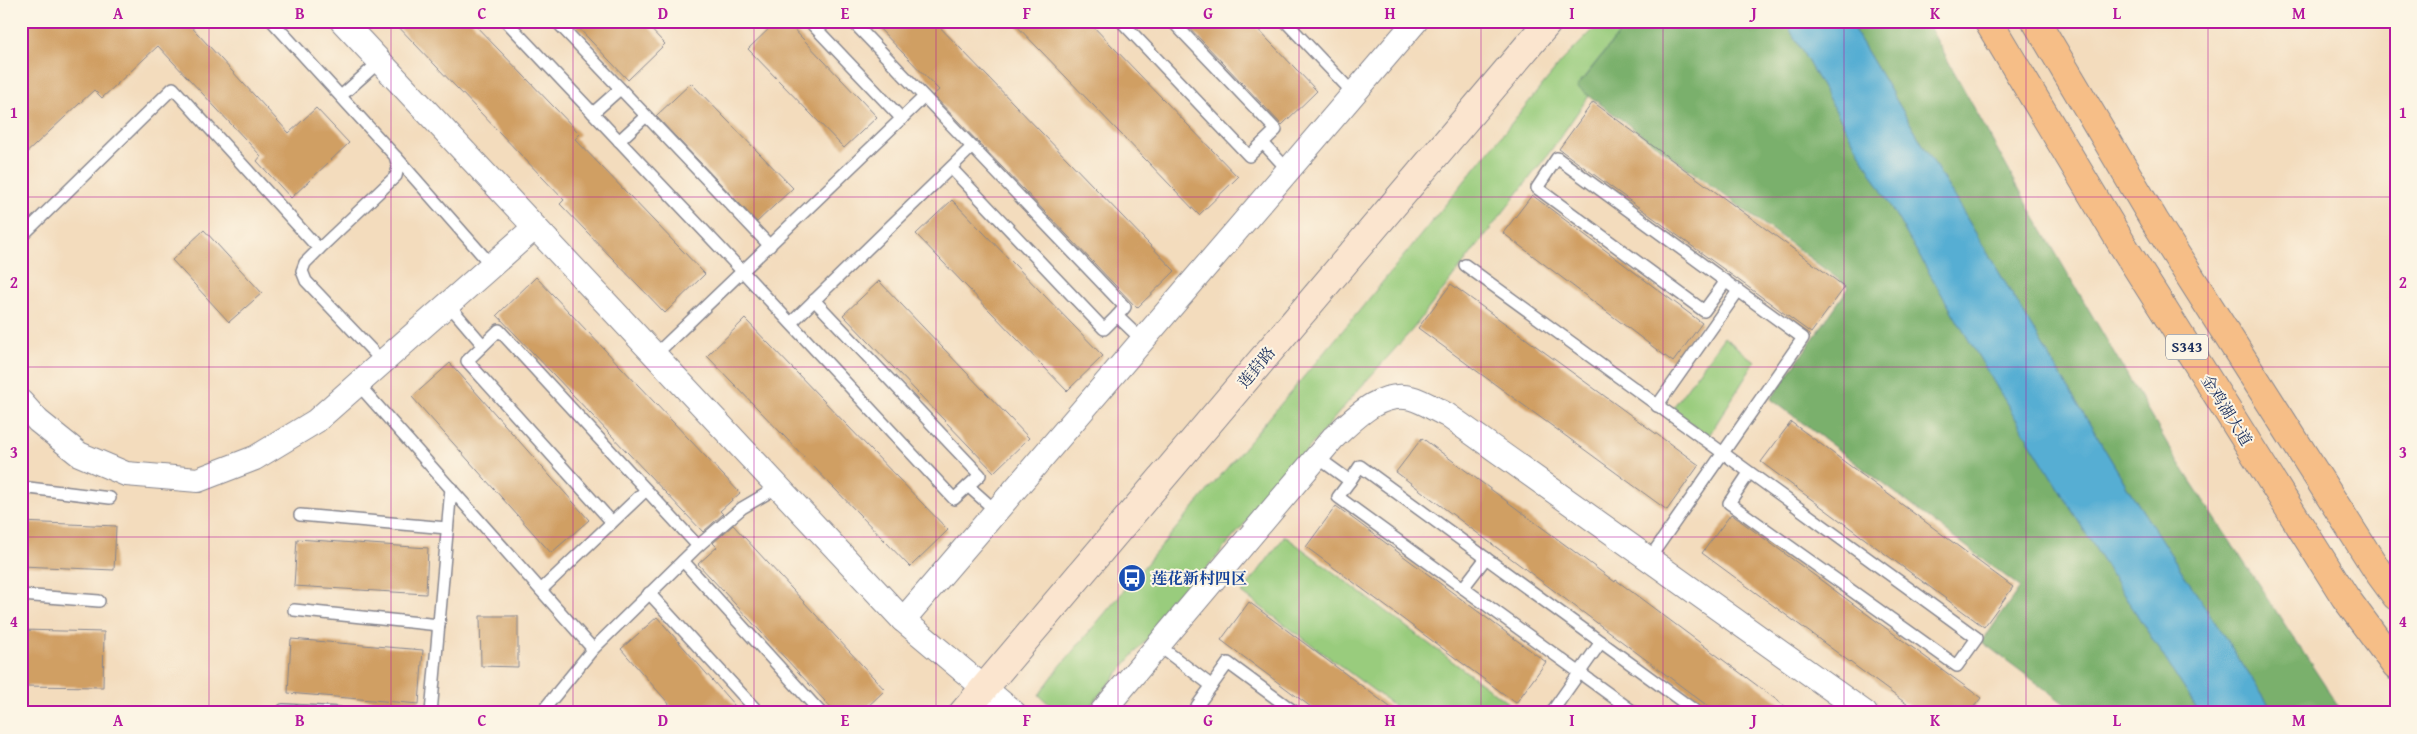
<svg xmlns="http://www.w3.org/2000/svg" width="2417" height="734" font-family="'Gentium Book Plus','Noto Serif SC',serif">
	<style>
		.green { fill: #99cc7d; stroke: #5a7e6e }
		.forest { fill: #7ab06c; stroke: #4a7065 }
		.water { fill: #56aed3; stroke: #386e98 }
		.building { fill: #d09f64 }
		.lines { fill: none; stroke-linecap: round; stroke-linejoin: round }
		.lane-casing { stroke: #87868e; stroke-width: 14 }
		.street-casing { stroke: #87868e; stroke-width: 26 }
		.secondary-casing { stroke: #87868e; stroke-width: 30 }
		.primary-casing { stroke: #87868e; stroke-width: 30 }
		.lane { stroke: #fff; stroke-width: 11 }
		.street { stroke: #fff; stroke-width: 24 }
		.secondary { stroke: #fbe5cf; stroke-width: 28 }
		.primary { stroke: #f6be87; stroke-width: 28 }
		.grid { fill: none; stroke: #b5179e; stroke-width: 1; stroke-opacity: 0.55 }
		.labels { text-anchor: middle; stroke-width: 4; stroke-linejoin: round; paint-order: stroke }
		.shield { fill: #fcf5e5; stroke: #5e6a86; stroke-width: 1 }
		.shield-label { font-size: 15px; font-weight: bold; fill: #1b2f5e }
		.street-label { font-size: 16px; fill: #1b2f5e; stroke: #fcf5e5 }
		.transit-label { font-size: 16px; font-weight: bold; fill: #164399; stroke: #fcf5e5; text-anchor: start }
		.neatline { fill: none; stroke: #b5179e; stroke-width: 2 }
		.grid-label { font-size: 16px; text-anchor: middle; font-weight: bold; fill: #b5179e }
	</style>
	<rect width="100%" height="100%" fill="#fcf5e5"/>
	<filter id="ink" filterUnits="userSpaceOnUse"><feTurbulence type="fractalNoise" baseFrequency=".02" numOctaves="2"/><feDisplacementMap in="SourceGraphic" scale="10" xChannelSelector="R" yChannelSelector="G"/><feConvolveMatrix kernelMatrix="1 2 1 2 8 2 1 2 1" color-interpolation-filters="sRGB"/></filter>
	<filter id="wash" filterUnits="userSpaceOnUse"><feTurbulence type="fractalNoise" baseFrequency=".0096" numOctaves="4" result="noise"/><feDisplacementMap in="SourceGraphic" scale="20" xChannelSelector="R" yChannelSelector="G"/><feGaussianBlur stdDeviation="1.12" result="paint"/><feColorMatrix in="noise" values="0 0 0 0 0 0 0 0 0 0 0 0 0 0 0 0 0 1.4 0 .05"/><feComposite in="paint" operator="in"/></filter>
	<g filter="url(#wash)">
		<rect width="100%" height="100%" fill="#f3dcbd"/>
		<g class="green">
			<polygon points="1602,21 1629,21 1577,86 1589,96 1549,153 1412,330 1359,389 1084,713 1059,713 1039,695 1057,670 1359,311 1562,61"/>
			<polygon points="1724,337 1755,362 1708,437 1672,409"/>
			<polygon points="1285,536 1512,706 1508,713 1404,713 1242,593"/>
		</g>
		<g class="forest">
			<path d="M1629,21H1785C1917,256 2053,487 2200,713H2077L1982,642L2020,587L1771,399L1849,287L1577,87Z"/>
			<polygon points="1849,21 1926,21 2034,216 2178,462 2343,713 2274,713 2129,490"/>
		</g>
		<path class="water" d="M1785,21H1849L2129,490L2274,713H2200C2053,487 1917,256 1785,21Z"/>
		<g id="blocks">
			<g class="building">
				<polygon points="21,21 186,21 289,133 316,108 349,143 291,198 257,161 261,156 158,46 102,98 94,90 21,158"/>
				<polygon points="393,21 471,21 580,134 575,139 705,274 665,313 560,204 564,200"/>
				<polygon points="572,21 643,21 665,44 628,80"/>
				<polygon points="777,21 786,21 877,117 844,148 748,49"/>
				<polygon points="872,21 934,21 1175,271 1137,308 933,95 939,90"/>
				<polygon points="1012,21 1088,21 1238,177 1199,215"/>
				<polygon points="1183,21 1250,21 1317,91 1282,125"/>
				<polygon points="691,83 793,188 757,222 656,116"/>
				<polygon points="1593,102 1845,287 1811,333 1559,149"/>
				<polygon points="1532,195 1702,323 1673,362 1503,233"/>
				<polygon points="952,200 1103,356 1067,391 916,234"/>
				<polygon points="204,230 262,293 229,322 172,260"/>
				<polygon points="536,277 740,493 720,511 723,514 703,532 497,315"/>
				<polygon points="879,281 1029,438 994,472 843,315"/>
				<polygon points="1451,284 1699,465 1667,510 1418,328"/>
				<polygon points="745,319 948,530 910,567 707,356"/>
				<polygon points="450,363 589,520 551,553 412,397"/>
				<polygon points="1791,422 2013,587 1984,627 1761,462"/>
				<polygon points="1422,438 1615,582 1616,580 1794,713 1717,713 1396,472"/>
				<polygon points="1336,506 1546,662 1516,703 1306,547"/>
				<polygon points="1731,514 1981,698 1969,713 1919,713 1702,553"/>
				<polygon points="21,522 116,526 114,570 21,566"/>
				<polygon points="733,525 885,690 861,713 836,713 698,564 717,547 713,543"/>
				<polygon points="297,539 428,548 426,594 294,586"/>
				<polygon points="1249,602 1398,713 1319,713 1221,640"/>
				<polygon points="480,616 518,616 518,667 481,666"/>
				<polygon points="657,617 741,713 677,713 621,649"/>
				<polygon points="21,630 104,632 103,687 21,686"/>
				<polygon points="291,639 423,650 419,704 288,693"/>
			</g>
		</g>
	</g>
	<g filter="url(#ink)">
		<use href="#blocks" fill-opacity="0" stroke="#87868e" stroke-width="1"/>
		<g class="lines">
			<g class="lane-casing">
				<g id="lane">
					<polyline points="272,21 395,156 398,167 396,176 319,249"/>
					<polyline points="506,21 743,272 954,499 968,486 996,511"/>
					<polyline points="556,21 770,246"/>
					<polyline points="809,21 902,119"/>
					<polyline points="852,21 1125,307 1117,316 1143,341"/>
					<polyline points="1121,21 1249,156 1276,130 1172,21"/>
					<polyline points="1285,21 1354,94"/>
					<polyline points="341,96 379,62"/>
					<polyline points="593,113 620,89"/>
					<polyline points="619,141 646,116"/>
					<polyline points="1263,143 1288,170"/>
					<polyline points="396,157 492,266"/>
					<polyline points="951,168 1104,329 1117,316"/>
					<polyline points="21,229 25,233 173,88 319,249 305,263 302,271 306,281 383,362"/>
					<polyline points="1465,265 1977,638 1957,666 1729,503 1749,473"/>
					<polyline points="814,300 980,475 968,486"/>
					<polyline points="448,304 483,345"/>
					<polyline points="791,323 972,147"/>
					<polyline points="654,356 924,97"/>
					<polyline points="358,384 593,649"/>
					<polyline points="1657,406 1738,291"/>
					<polyline points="1317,457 1350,481 1338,497 1635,713"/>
					<polyline points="1350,481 1360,466 1698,713"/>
					<polyline points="21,487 110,498"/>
					<polyline points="300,515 447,528"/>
					<polyline points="612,522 467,361 499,330 698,546"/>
					<polyline points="1649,559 1803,338 1557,158 1537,188 1704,311 1726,281"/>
					<polyline points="683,561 821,713"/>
					<polyline points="1463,588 1486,558"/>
					<polyline points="541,590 646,490"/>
					<polyline points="649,593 759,713"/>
					<polyline points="21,595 99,601"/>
					<polyline points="294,610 439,625"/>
					<polyline points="1158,645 1212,686"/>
					<polyline points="283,710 339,713"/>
					<polyline points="431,713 451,488"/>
					<polyline points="541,713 593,649 698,546 742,508 778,487"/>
					<polyline points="1207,713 1197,706 1228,663 1296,713"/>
					<polyline points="1551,713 1601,642"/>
				</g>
			</g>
			<g class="street-casing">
				<g id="street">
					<polyline points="342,21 903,620"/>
					<polyline points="21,402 38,421 79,454 126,474 198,480 255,458 316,421 534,228"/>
					<polyline points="1014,713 903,620 1416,21"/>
					<path d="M1101,713L1333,438C1354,419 1380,390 1411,398C1423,401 1436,410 1447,415L1865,713"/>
				</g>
			</g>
			<g class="secondary-casing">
				<polyline id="secondary" points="963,713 1549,21"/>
			</g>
			<g class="primary-casing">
				<g id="primary">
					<polyline points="1988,21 2122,244 2345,597 2396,666"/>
					<polyline points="2036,21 2154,220 2377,570 2396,596"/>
				</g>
			</g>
			<use href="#lane" class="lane"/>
			<use href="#street" class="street"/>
			<use href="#secondary" class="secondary"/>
			<use href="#primary" class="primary"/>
		</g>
	</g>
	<path class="grid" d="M209,21V713M391,21V713M573,21V713M754,21V713M936,21V713M1118,21V713M1299,21V713M1481,21V713M1663,21V713M1844,21V713M2026,21V713M2208,21V713M21,197H2396M21,367H2396M21,537H2396"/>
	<defs>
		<g id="bus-disc" transform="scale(1.4375)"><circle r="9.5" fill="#1a4fb4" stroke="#fcf5e5"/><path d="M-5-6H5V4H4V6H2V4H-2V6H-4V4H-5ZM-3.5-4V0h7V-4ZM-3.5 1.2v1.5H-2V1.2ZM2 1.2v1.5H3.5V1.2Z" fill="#fff"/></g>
	</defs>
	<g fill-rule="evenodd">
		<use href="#bus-disc" x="1132" y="578"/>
	</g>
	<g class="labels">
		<rect class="shield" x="2166" y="334.5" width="42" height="25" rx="4"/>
		<g class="shield-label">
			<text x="2187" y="352">S343</text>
		</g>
		<g class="street-label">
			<text transform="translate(1256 367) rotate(-50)" y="6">莲葑路</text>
			<text transform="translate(2227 410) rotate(58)" y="6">金鸡湖大道</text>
		</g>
		<g class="transit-label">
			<text x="1151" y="584">莲花新村四区</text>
		</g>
	</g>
	<rect width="2417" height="734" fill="none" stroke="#fcf5e5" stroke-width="55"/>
	<rect x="28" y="28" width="2362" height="678" class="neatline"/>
	<g class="grid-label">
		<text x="118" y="19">A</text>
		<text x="300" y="19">B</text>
		<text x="482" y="19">C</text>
		<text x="663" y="19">D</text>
		<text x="845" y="19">E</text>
		<text x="1027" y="19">F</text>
		<text x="1208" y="19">G</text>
		<text x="1390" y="19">H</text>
		<text x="1572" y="19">I</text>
		<text x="1754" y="19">J</text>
		<text x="1935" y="19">K</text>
		<text x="2117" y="19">L</text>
		<text x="2299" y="19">M</text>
		<text x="14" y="118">1</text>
		<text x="2403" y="118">1</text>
		<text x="14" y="288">2</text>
		<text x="2403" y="288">2</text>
		<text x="14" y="458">3</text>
		<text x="2403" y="458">3</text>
		<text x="14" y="627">4</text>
		<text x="2403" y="627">4</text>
		<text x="118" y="726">A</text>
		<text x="300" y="726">B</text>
		<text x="482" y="726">C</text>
		<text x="663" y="726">D</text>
		<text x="845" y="726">E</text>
		<text x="1027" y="726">F</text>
		<text x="1208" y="726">G</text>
		<text x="1390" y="726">H</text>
		<text x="1572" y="726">I</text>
		<text x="1754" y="726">J</text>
		<text x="1935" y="726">K</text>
		<text x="2117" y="726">L</text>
		<text x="2299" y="726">M</text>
	</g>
</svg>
